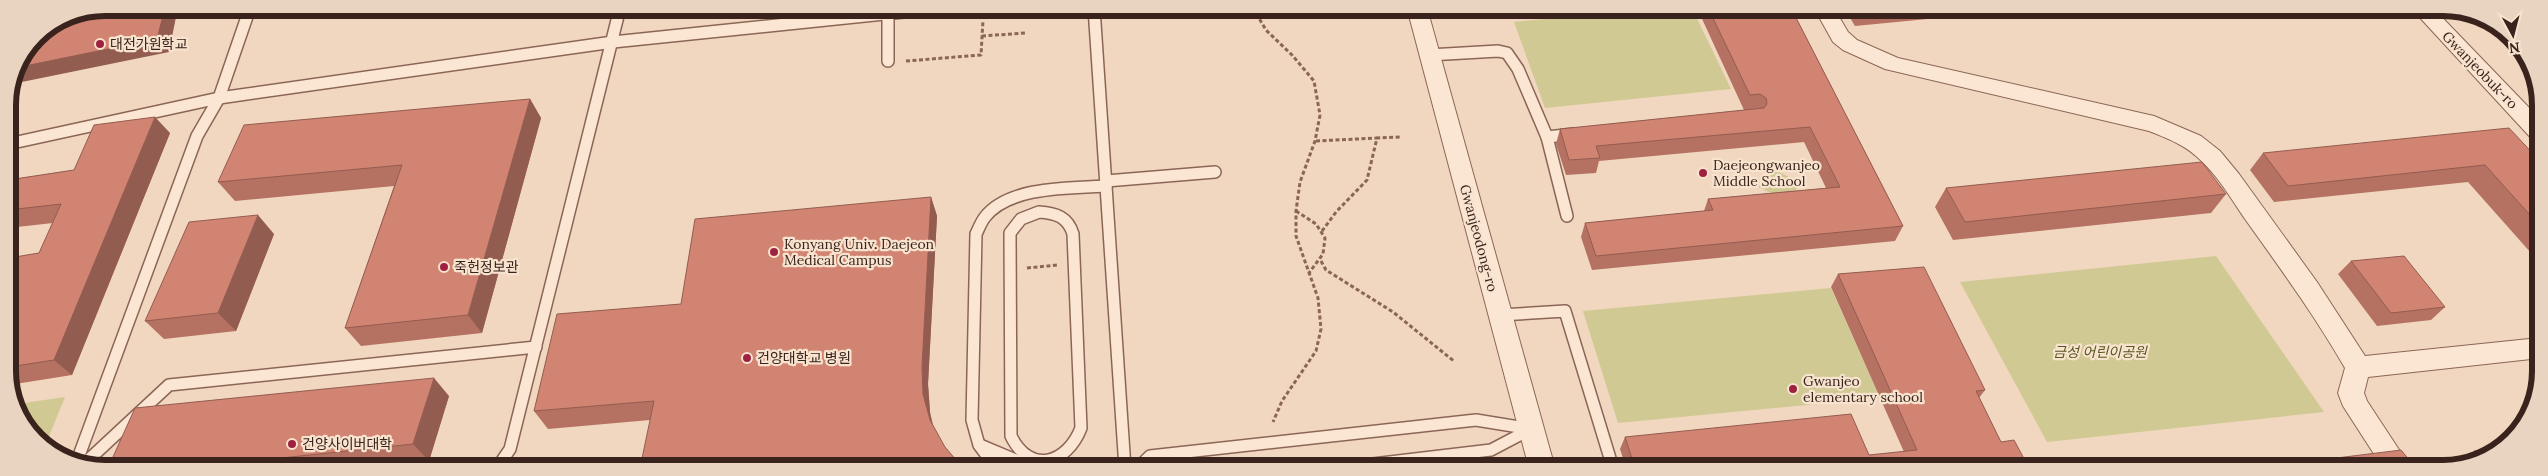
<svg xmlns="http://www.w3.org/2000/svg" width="2548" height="476" font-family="Lora,'Noto Sans KR',serif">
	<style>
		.green { fill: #d0c993 }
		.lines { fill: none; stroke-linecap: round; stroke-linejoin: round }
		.lane-casing { stroke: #8b6656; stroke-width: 14 }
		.street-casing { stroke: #8b6656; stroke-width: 2 }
		.path { stroke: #8b6656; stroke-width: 3; stroke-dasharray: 4 2.5; stroke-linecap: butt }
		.lane { stroke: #fbe6d3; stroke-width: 11 }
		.street { fill: #fbe6d3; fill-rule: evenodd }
		.wall { fill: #b57262 }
		.shaded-wall { fill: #935c50 }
		.building { fill: #d28472; stroke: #935c50 }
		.poi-dot { fill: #9e223f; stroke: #f8e3cf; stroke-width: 2 }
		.labels { text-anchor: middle; stroke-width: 4.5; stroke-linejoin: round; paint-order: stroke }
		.poi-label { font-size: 14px; fill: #39231c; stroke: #f8e3cf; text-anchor: start }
		.street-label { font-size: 14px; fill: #39231c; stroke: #f8e3cf }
		.park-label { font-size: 14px; font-style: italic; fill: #565721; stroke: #f8e3cf }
		.rim { fill: none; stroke: #39231c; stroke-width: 6 }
	</style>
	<rect width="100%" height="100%" fill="#f1d7bf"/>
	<g class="green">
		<polygon points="1662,8 1692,8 1731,89 1545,108 1514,22"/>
		<polygon points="1771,168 1801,183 1788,201 1758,187"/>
		<polygon points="2216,256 2324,412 2047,442 1960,282"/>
		<polygon points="1831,288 1880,398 1618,423 1583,311"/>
		<polygon points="65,397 45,446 40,444 17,404"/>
	</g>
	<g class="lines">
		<g class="lane-casing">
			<g id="lane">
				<polyline points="888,8 888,61"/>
				<polyline points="1094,8 1125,468"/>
				<polyline points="1429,55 1498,51 1507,53 1518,69 1547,137 1574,134"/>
				<polyline points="1547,137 1567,216"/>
				<polyline points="8,144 219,98 613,42 942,8"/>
				<polyline points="1106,181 1215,172"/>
				<path d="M1039,212C1056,213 1068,217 1073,234L1081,428C1067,464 1030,475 1011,436L1010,233L1021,219Z"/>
				<polyline points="1500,315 1565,311 1613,468"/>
				<polyline points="980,445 1018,461 1033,461"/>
				<polyline points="77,461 197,136 219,98 250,8"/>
				<polyline points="84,464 169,385 536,347"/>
				<polyline points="497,468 510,449 620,8"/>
				<path d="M996,468L979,445L972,420L976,234C979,228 981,222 985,217C1009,186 1071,188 1106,186"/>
				<polyline points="1138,468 1150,456 1476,420 1531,429"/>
				<polyline points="1339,468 1491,450 1531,429"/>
			</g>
		</g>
		<g class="street-casing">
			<g id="street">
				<polygon points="1407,8 1427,8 1555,468 1529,468"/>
				<path d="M1814,8H1834L1848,32L1857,40L1898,58L2154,116L2201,136L2220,151L2239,174L2317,282L2365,356L2539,338L2540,358L2368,377L2364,393L2367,401L2411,468H2383L2343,406L2338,393L2345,368C2315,316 2280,268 2245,219C2230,197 2217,174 2196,156C2183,144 2166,138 2149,131L1885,69L1843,50L1833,42Z"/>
				<polygon points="2411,8 2433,8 2539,118 2539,140 2531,138"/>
			</g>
		</g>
		<g class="path">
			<polyline points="1253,8 1266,30 1292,55 1314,81 1320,115 1315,141 1300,182 1296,211 1296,236 1318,298 1321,329 1316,351 1282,401 1273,422"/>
			<polyline points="982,36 1026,33"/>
			<polyline points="906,61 981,55 983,20"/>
			<polyline points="1316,141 1377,138"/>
			<polyline points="1296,211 1316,224 1325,238 1323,254 1309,273"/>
			<polyline points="1322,231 1336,212 1367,180 1377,138 1400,137"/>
			<polyline points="1321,261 1326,270 1393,312 1455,362"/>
			<polyline points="1027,268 1058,265"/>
		</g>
		<use href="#lane" class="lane"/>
		<use href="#street" class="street"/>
	</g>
	<g class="wall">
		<polygon points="1697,8 1791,8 1903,226 1895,241 1592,270 1581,237 1585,223 1704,211 1708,199 1826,188 1804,142 1599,161 1596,173 1566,175 1556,144 1560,129 1744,110"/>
		<polygon points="1844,8 2043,8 1855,26"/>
		<polygon points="530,99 541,118 482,333 361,346 345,328 394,186 235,201 218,182"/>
		<polygon points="170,133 72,375 9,385 9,258 39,253 53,223 8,228 8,180 74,170"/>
		<polygon points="2263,153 2539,160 2539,262 2468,182 2274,202 2250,170"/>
		<polygon points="1946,188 2226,194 2211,213 1953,240 1935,207"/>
		<polygon points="931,197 937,216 928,384 930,412 650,420 548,429 534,411 681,304"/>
		<polygon points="274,234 236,331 164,339 145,321"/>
		<polygon points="2351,261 2445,307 2431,320 2377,326 2338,274"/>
		<polygon points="1838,274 1985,390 1979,398 2001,442 2029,468 1626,468 1620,449 1625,437 1869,455 1904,452 1831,287"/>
		<polygon points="449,396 429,461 369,468 108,468"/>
		<polygon points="2474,451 2478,456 2455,466"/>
	</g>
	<g class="shaded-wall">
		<polygon points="165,8 173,8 177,12 169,52 12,84 15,68"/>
		<polygon points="530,99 541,118 482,333 468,315"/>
		<polygon points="155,117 170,133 72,375 54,360"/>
		<polygon points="931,197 937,216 928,384 930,412 936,438 930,420 923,394 922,367"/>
		<polygon points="258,215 274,234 236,331 218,313"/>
		<polygon points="434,378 449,396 429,461 413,444"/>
	</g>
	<g class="building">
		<polygon points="124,8 165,8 157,39 15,68 36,36 60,20"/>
		<polygon points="1708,8 1791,8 1903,226 1596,256 1585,223 1713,210 1708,199 1840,187 1810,127 1596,146 1600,158 1569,160 1560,129 1764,108 1767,104 1766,98 1760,94 1750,95"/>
		<polygon points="530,99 468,315 345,328 402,165 218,182 244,125"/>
		<polygon points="155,117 54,360 9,367 9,258 39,253 61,204 8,210 8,180 74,170 94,125"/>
		<polygon points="2509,128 2539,160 2539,225 2485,165 2288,186 2263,153"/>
		<polygon points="2202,162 2226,194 1965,222 1946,188"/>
		<polygon points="931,197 922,367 923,394 930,420 945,447 963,468 640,468 654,401 534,411 557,314 681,304 695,219"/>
		<polygon points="258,215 218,313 145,321 189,222"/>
		<polygon points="2404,256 2445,307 2391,313 2351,261"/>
		<polygon points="1924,267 1985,390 1976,391 2001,442 2014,440 2029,468 1827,468 1825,464 1780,468 1635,468 1625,437 1851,414 1869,455 1917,450 1838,274"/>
		<polygon points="434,378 413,444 187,468 108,468 135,408"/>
		<polygon points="2498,448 2478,456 2474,451"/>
		<polygon points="2401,450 2416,468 2256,468"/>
	</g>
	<g class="poi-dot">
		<circle cx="100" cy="44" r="5"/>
		<circle cx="1703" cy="173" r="5"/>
		<circle cx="774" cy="252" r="5"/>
		<circle cx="444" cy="267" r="5"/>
		<circle cx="747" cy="358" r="5"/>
		<circle cx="1793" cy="389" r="5"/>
		<circle cx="292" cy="444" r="5"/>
	</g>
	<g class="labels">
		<g class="poi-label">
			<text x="110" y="49">대전가원학교</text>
			<text x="1713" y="170">Daejeongwanjeo<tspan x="1713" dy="16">Middle School</tspan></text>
			<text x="784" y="249">Konyang Univ. Daejeon<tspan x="784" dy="16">Medical Campus</tspan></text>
			<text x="454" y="272">죽헌정보관</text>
			<text x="757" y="363">건양대학교 병원</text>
			<text x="1803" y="386">Gwanjeo<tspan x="1803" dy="16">elementary school</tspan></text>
			<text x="302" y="449">건양사이버대학</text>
		</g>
		<g class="street-label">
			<text transform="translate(2480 70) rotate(46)" y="5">Gwanjeobuk-ro</text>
			<text transform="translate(1479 238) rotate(75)" y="5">Gwanjeodong-ro</text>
		</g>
		<g class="park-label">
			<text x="2100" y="357">금성 어린이공원</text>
		</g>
	</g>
	<path d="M0 0H2548V476H0ZM105 16H2443A89 89 0 0 1 2532 105V371A89 89 0 0 1 2443 460H105A89 89 0 0 1 16 371V105A89 89 0 0 1 105 16Z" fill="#e9d4c1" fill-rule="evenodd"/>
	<path class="rim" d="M105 16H2443A89 89 0 0 1 2532 105V371A89 89 0 0 1 2443 460H105A89 89 0 0 1 16 371V105A89 89 0 0 1 105 16Z"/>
	<g transform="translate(2513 35) rotate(173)" stroke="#f8e3cf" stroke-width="4" paint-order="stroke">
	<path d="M0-4L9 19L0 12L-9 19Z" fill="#39231c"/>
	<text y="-8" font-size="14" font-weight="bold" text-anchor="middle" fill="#39231c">N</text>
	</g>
</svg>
